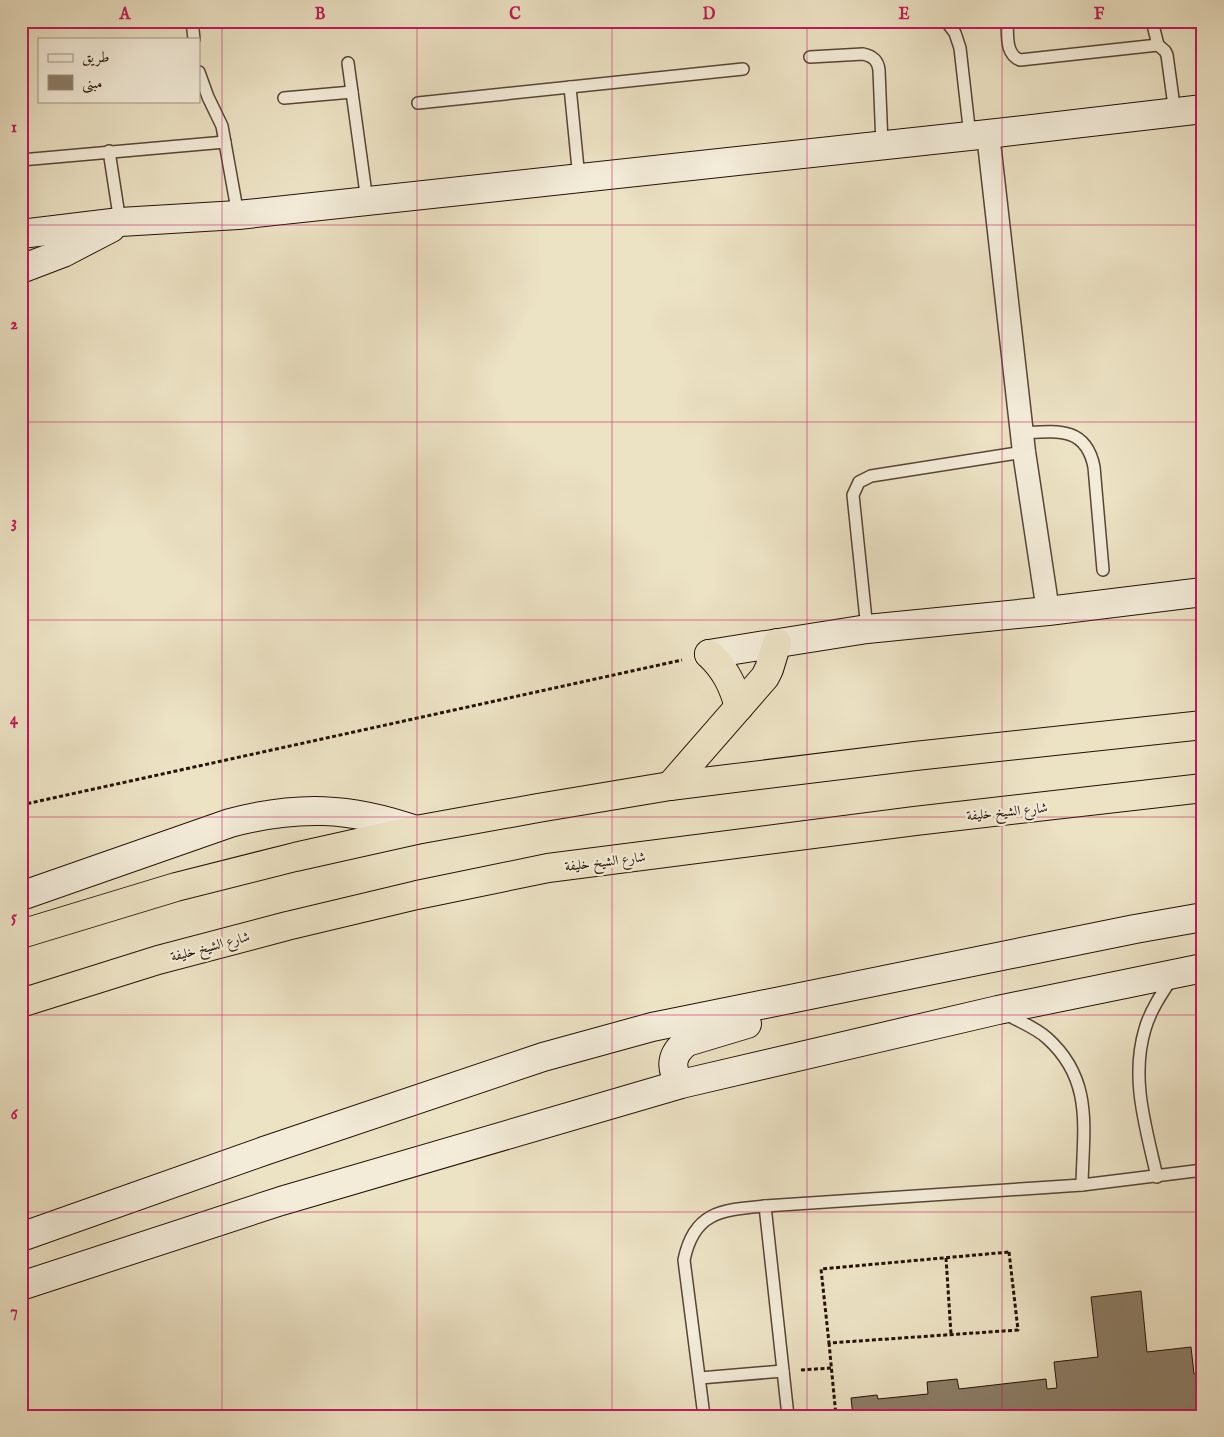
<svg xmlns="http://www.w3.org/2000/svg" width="1224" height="1437" font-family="'IM FELL English',Amiri,serif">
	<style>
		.building { fill: #8c7e68; stroke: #251105 }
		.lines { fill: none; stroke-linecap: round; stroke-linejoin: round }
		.lane-casing { stroke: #574535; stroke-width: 14 }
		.street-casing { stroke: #574535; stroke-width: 25 }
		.secondary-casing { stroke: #251105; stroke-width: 30 }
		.highway-casing { stroke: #251105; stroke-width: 30 }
		.path { stroke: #251105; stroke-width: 3; stroke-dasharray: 4 2.5; stroke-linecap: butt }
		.lane { stroke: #f3ecd9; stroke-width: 11 }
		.street { stroke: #f3ecd9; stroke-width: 22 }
		.secondary { stroke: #f3ecd9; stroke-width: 28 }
		.highway { stroke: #ece2c4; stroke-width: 28 }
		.grid { fill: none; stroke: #c2185b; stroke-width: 1; stroke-opacity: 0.55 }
		.labels { text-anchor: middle; stroke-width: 4.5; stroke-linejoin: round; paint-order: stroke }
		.street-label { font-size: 14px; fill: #251105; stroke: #f3ecd9 }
		.neatline { fill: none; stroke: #c2185b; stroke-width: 2 }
		.grid-label { font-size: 16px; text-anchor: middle; font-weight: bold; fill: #c2185b }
	</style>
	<rect width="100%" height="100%" fill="#ece2c4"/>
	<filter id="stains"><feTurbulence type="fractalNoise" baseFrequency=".004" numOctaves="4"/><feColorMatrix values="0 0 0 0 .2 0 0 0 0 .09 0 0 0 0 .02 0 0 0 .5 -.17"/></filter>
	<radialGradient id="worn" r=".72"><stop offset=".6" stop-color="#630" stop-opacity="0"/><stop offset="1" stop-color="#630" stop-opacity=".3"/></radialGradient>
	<polygon class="building" points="1141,1291 1147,1352 1191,1347 1194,1374 1203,1373 1203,1416 853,1416 851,1398 877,1395 878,1399 928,1394 927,1382 957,1379 959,1389 1046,1379 1047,1389 1057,1388 1054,1362 1098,1357 1091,1297"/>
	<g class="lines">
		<g class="lane-casing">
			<g id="lane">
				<polyline points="192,21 194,39"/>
				<polyline points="946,21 955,33 960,48 970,136"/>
				<path d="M1007,21C1008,35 1005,54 1020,60L1158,45L1152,21"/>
				<polyline points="1158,45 1165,51 1167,55 1175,113"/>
				<path d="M810,57L863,54C873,56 878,61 879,70L882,145"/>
				<polyline points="348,63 367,201"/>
				<polyline points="199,72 208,97 222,126 238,215"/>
				<polyline points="570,87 579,179"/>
				<polyline points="284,98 352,92"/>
				<polyline points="418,103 743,69"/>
				<polyline points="109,151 120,222"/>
				<polyline points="21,160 225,142"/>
				<path d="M1022,433C1056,431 1086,426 1094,467L1103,570"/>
				<polyline points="867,629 853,495 859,482 871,476 1024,452"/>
				<path d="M1004,1013C1018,1021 1035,1027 1047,1038C1094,1080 1083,1129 1082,1185"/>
				<path d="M1157,1177C1146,1127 1130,1079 1145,1029C1150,1011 1162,993 1172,978"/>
				<polyline points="765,1206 788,1416"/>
				<polyline points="700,1378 783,1371"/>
				<path d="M704,1416L684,1260C694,1211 722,1210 765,1206L1082,1185L1203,1170"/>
			</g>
		</g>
		<g class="street-casing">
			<polyline id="street" points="988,134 1024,452 1048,611"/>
		</g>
		<g class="secondary-casing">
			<g id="secondary">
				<polyline points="21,234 120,222 238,215 988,134 1203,109"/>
				<polyline points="21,269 63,253 111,228"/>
				<polyline points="709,654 867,629 1048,611 1203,592"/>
				<path d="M21,896L230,823C298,805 350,807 416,830"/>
				<path d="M681,1084C669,1068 671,1054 687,1042L747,1024"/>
				<polyline points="21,1237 264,1151 543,1057 652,1027 1135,929 1203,917"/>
				<polyline points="21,1286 281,1201 681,1084 998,1010 1203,968"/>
			</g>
		</g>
		<g class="highway-casing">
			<g id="highway">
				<path d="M709,654C725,669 733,685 739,707"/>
				<polyline points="670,786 765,677 769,669 777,643"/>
				<polyline points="21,934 176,887 295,857 416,830 538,808 670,786 915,756 1203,725"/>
				<polyline points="21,1003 158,960 287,926 417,895 548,868 915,821 1203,788"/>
			</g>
		</g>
		<g class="path">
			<polyline points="21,805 682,660"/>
			<polygon points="1009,1252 1018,1330 829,1343 821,1269"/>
			<polyline points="946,1258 951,1334"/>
			<polyline points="829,1343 836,1416"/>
			<polyline points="801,1370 831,1368"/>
		</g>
		<use href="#lane" class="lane"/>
		<use href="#street" class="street"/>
		<use href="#secondary" class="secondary"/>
		<use href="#highway" class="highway"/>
	</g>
	<path class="grid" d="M222,21V1416M417,21V1416M612,21V1416M807,21V1416M1002,21V1416M21,225H1203M21,422H1203M21,620H1203M21,817H1203M21,1015H1203M21,1212H1203"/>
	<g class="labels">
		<g class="street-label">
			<text transform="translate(1007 811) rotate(-6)" y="5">شارع الشيخ خليفة</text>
			<text transform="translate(605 861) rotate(-7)" y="5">شارع الشيخ خليفة</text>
			<text transform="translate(210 946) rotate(-15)" y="5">شارع الشيخ خليفة</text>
		</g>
	</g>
	<rect width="1224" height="1437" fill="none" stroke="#ece2c4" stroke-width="55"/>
	<rect x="38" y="38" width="162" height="65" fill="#f3ecd9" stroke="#a19484"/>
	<rect x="48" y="54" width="25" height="8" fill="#f3ecd9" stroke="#a19484"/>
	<text x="82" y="62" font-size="15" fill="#251105">طريق</text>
	<rect x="48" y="75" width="25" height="15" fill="#8c7e68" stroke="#a19484"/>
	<text x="82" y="88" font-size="15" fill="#251105">مبنى</text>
	<rect x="28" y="28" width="1168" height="1382" class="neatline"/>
	<g class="grid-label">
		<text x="125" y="19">A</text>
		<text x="320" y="19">B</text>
		<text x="515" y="19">C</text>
		<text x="709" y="19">D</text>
		<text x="904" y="19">E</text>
		<text x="1099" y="19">F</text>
		<text x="14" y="132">1</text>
		<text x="14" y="329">2</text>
		<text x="14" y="527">3</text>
		<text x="14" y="724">4</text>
		<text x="14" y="922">5</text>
		<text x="14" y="1119">6</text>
		<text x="14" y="1316">7</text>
	</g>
	<rect width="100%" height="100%" filter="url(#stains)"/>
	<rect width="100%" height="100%" fill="url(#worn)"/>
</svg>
